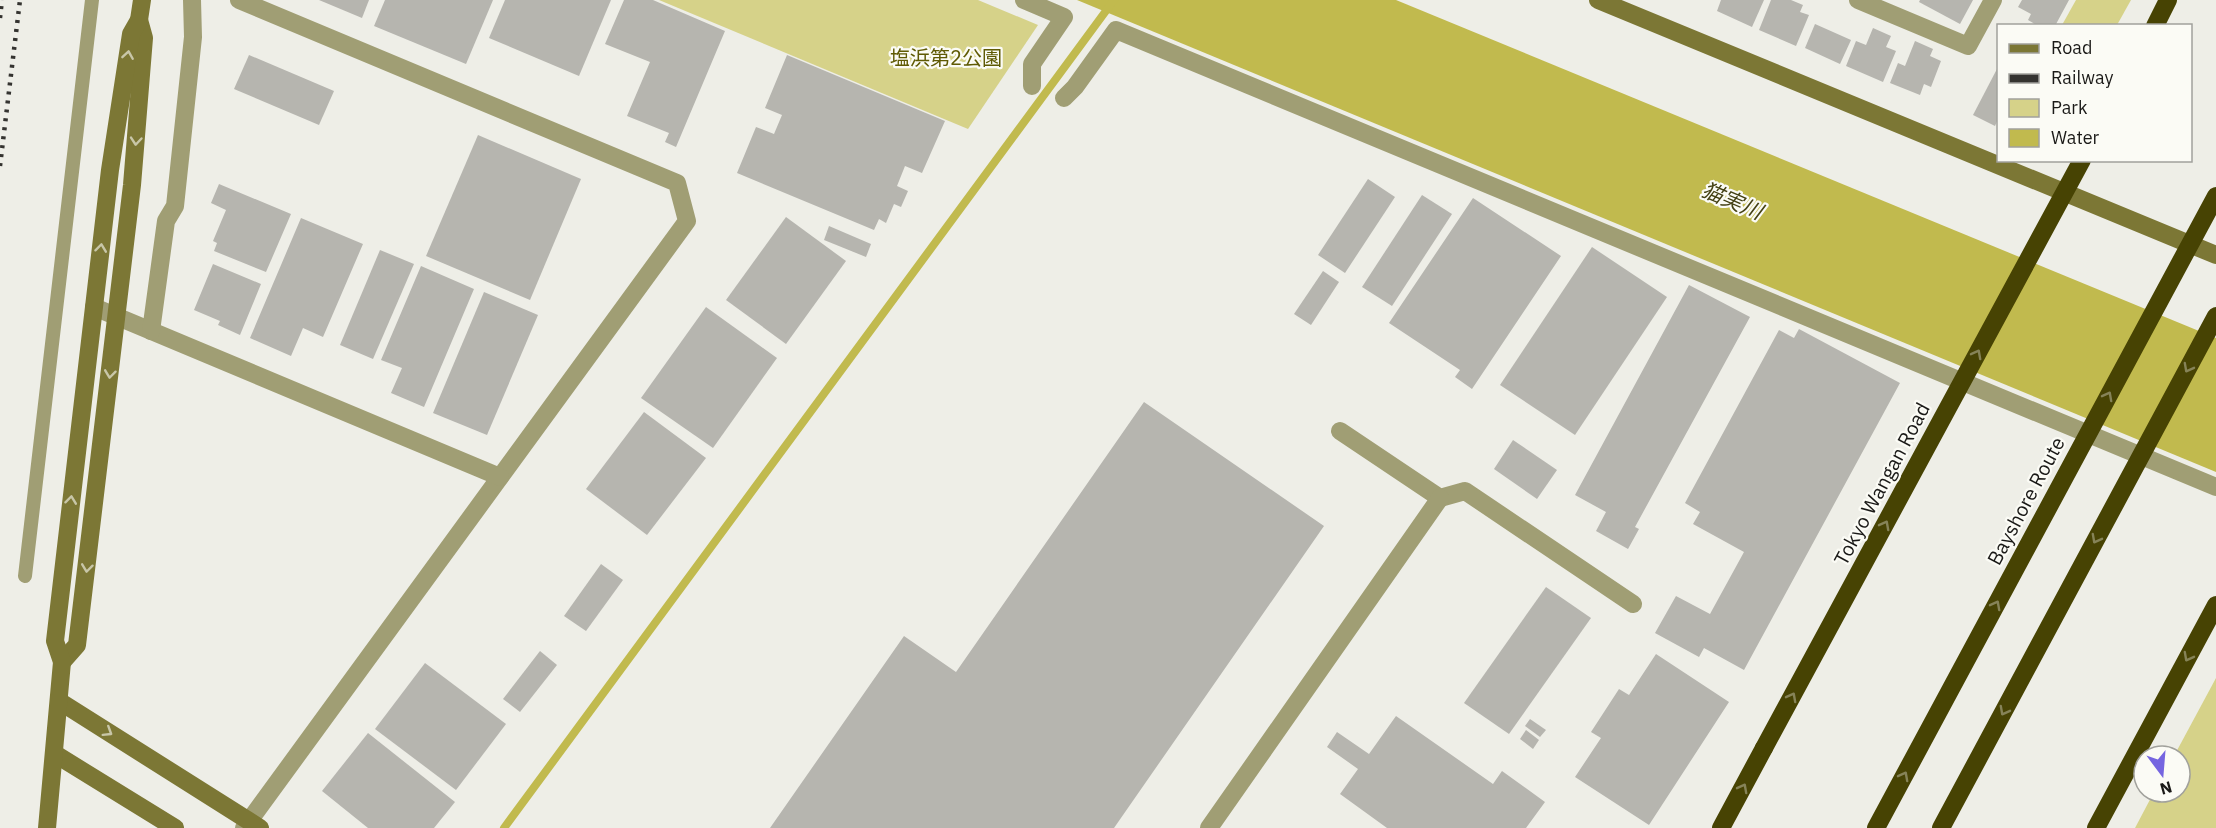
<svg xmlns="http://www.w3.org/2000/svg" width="2216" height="828" font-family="'IBM Plex Sans','Noto Sans JP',sans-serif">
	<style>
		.green { fill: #d6d289 }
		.water { fill: #c1ba4e }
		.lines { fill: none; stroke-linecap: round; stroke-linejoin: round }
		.stream { stroke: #c1ba4e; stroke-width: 8 }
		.building { fill: #b6b5af }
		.lane { stroke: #a09e74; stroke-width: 14 }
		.street { stroke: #a09e74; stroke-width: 18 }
		.secondary { stroke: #7c7735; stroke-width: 18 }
		.highway { stroke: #474303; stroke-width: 18 }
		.rail { stroke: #343330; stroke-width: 4.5; stroke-dasharray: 3 6; stroke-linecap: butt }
		.highway-bridge { stroke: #474303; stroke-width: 18 }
		.oneway { stroke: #c8c6a8 }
		.oneway2 { stroke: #868358 }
		.labels { text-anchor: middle; stroke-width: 4.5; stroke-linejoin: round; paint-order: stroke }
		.park-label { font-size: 20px; fill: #5f5a04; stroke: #fbfbf5 }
		.street-label { font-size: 20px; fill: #1a1917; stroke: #fbfbf5 }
		.water-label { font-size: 21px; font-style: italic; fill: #444114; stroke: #fbfbf5 }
	</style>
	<rect width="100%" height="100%" fill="#eeeee7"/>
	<g class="green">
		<polygon points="659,0 978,0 1038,25 968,129"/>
		<polygon points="2076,0 2131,0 2117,25 2062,25"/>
		<polygon points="2216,678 2216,828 2135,828 2154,792 2180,792 2180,756 2174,756"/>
	</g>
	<polygon class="water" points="1077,0 1396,0 2216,338 2216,472"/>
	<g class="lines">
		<polyline class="stream" points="504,828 1114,0"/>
	</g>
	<g class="building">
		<polygon points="319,0 369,0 362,18"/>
		<polygon points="385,0 493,0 466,64 374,26"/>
		<polygon points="505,0 611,0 579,76 489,38"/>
		<polygon points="624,0 653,0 725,31 676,147 665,142 669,133 627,116 650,62 605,44"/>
		<polygon points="1721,0 1764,0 1752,27 1717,11"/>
		<polygon points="1771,0 1791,0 1803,5 1800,12 1809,15 1796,46 1759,30"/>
		<polygon points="1920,0 1973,0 1960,24 1919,2"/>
		<polygon points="2022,0 2069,0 2055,26 2038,26 2028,20 2031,14 2018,7"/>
		<polygon points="1815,24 1851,40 1840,64 1805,48"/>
		<polygon points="1873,28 1891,36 1886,47 1896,51 1883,82 1846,66 1856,41 1866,45"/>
		<polygon points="1915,41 1933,49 1930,56 1941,61 1931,87 1924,84 1920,95 1890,83 1898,63 1905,66"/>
		<polygon points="249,55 334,91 319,125 234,89"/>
		<polygon points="787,55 945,121 922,173 905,166 897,186 908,191 901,207 894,204 886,223 879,219 874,230 737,173 756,127 774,134 782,115 765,108"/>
		<polygon points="1998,67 1998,119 1995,126 1973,115"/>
		<polygon points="478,135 581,179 530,300 426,256"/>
		<polygon points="1368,179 1395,197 1345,273 1318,255"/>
		<polygon points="219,184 291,214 266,272 214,251 217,243 213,241 226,210 211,203"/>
		<polygon points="1422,195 1452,214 1392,306 1362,287"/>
		<polygon points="1473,198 1561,256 1472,389 1455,377 1460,370 1389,323"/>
		<polygon points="786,217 846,261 786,344 726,300"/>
		<polygon points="301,218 363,244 323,337 303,328 291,356 250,338"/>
		<polygon points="829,226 871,244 866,257 824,240"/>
		<polygon points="1592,247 1667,297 1575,435 1500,385"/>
		<polygon points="380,250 414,264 373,359 340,345"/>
		<polygon points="213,264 261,284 240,335 218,325 220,321 194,310"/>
		<polygon points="421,266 474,289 424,407 391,393 402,368 381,360"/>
		<polygon points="1323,271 1339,282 1311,325 1294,314"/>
		<polygon points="1689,285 1750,317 1635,527 1639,529 1628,549 1596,531 1606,512 1575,495"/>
		<polygon points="484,292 538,315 487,435 433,413"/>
		<polygon points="706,307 777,358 713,448 641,398"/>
		<polygon points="1799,329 1900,383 1744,670 1704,648 1699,657 1655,633 1676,596 1710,614 1744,552 1693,524 1700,512 1685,503 1779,330 1794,338"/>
		<polygon points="1144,402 1324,526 1114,828 770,828 904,636 956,672"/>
		<polygon points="644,412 706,458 647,535 586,489"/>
		<polygon points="1513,440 1557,470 1537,499 1494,469"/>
		<polygon points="601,564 623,580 586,631 564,616"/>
		<polygon points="1546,587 1591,618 1509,734 1464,703"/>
		<polygon points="540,651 557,665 520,712 503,699"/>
		<polygon points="1656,654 1729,702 1649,825 1575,777 1601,738 1591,732 1619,689 1629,695"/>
		<polygon points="425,663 506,724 456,790 375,729"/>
		<polygon points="1396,716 1493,784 1502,771 1545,802 1526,828 1387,828 1340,794 1358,769 1327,747 1337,732 1369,754"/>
		<polygon points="1530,719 1546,730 1540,737 1525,726"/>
		<polygon points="1526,730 1539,740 1533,749 1520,739"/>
		<polygon points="368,733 455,802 434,828 368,828 322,791"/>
	</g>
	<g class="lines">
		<polyline class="lane" points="25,576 92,0"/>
		<g class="street">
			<polyline points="239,0 677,183 687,221 244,828"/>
			<polyline points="1024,0 1064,17 1032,64 1032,86"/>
			<polyline points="1858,0 1968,46 1993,0"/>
			<polyline points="1064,98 1075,87 1116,30 2216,487"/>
			<polyline points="94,307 500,477"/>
			<polyline points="151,331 166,221 175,206 193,37 192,0"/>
			<polyline points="1340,431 1440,498 1465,491 1633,604"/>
			<polyline points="1209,828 1440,498"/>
		</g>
		<g class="secondary">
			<polyline points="1598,0 2216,255"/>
			<polyline points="62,662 77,645 132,185 144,38 139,20"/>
			<polyline points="59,701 260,828"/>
			<polyline points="55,754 175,828"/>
			<polyline points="47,828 62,662 55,641 110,170 131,34 139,20 142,0"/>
		</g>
		<g class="highway">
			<polyline points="2155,26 2168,0"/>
			<polyline points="1721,828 1764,748"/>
			<polyline points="2096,828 2216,605"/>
		</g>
		<g class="rail">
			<polyline points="0,18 2,0"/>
			<polyline points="0,166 20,0"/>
		</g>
		<g class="highway-bridge">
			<polyline points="1764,748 2082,160"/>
			<polyline points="1876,828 2216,196"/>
			<polyline points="1941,828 2216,316"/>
		</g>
	</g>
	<defs><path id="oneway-chevron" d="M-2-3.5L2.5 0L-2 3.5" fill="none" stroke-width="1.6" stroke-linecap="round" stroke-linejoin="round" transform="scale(1.5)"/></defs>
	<g class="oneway">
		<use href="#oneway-chevron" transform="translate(128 55) rotate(-81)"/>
		<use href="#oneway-chevron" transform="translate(136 141) rotate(95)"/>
		<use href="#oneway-chevron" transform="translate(101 248) rotate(-83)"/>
		<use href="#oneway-chevron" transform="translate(110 374) rotate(97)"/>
		<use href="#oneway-chevron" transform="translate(71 500) rotate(-83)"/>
		<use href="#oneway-chevron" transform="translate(87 568) rotate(97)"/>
		<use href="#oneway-chevron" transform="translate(108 732) rotate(32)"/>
	</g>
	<g class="oneway2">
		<use href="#oneway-chevron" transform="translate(1977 354) rotate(-62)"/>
		<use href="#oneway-chevron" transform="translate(2188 368) rotate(118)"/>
		<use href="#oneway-chevron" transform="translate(2108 396) rotate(-62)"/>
		<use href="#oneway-chevron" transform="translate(1885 525) rotate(-62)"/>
		<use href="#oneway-chevron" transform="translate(2096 539) rotate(118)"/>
		<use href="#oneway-chevron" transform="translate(1996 605) rotate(-62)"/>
		<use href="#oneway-chevron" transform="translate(2188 657) rotate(118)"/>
		<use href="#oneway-chevron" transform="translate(1792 697) rotate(-62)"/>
		<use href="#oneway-chevron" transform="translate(2004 711) rotate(118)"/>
		<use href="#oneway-chevron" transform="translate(1904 776) rotate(-62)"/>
		<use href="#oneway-chevron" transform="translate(1743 788) rotate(-62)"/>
	</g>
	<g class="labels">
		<g class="park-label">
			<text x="946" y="65">塩浜第2公園</text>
		</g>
		<g class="street-label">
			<text transform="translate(1882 484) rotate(-62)" y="7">Tokyo Wangan Road</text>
			<text transform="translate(2026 501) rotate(-62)" y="7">Bayshore Route</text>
		</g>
		<g class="water-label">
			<text transform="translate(1732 201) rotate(23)" y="7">猫実川</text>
		</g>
	</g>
	<rect x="1997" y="24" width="195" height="138" fill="#fbfbf5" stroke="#a1a19c" stroke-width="1.5"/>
	<rect x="2009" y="44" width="30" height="9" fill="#7c7735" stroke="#a1a19c" stroke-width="1.5"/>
	<text x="2051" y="54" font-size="18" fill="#1a1917">Road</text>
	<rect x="2009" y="74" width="30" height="9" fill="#343330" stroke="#a1a19c" stroke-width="1.5"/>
	<text x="2051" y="84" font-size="18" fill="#1a1917">Railway</text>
	<rect x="2009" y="99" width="30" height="18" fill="#d6d289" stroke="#a1a19c" stroke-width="1.5"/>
	<text x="2051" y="114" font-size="18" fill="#1a1917">Park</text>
	<rect x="2009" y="129" width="30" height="18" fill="#c1ba4e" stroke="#a1a19c" stroke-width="1.5"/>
	<text x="2051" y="144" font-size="18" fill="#1a1917">Water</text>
	<g transform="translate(2162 774) rotate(164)"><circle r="28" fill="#fbfbf5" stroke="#a1a19c" stroke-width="1.5"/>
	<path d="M0-4.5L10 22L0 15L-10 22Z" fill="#7565e0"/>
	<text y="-9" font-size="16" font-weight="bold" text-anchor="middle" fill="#1a1917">N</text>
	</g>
</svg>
